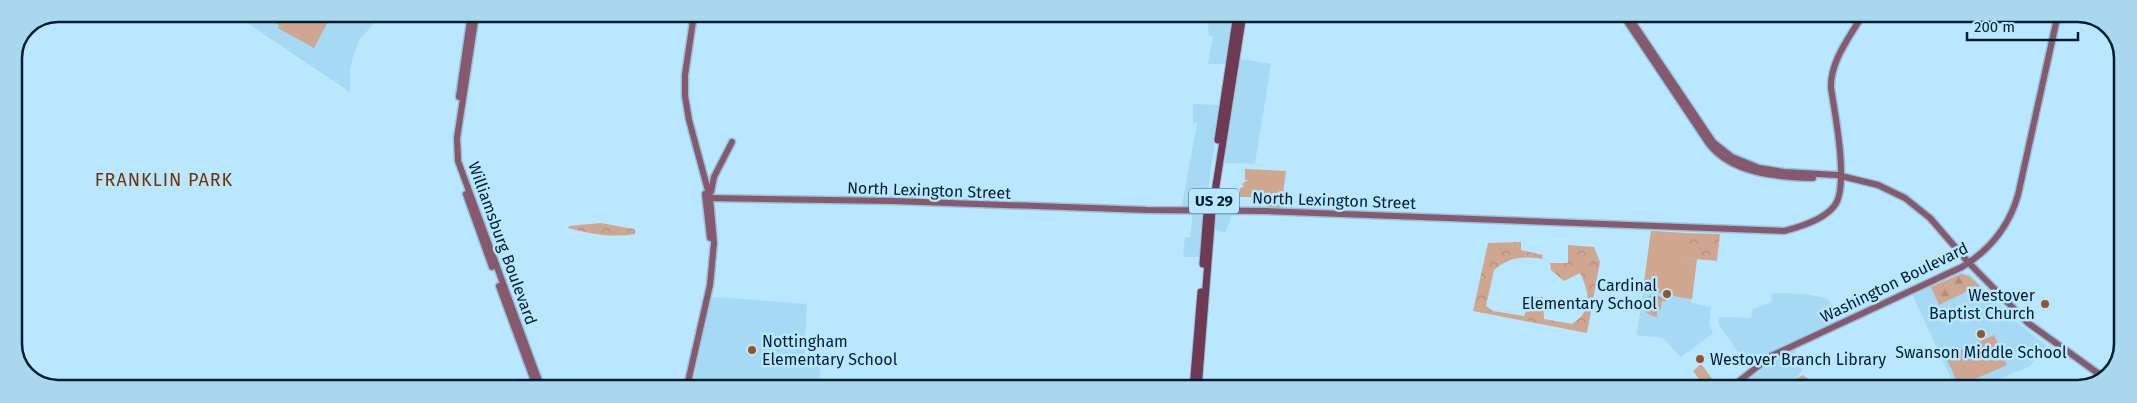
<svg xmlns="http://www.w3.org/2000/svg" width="2137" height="403" font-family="'Fira Sans',sans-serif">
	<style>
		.built { fill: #a6d9f3 }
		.green { fill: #cfa690 }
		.forest { fill: url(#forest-firs) }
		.park { fill: url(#park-crowns) }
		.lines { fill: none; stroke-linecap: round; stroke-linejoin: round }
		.secondary-casing { stroke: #97c3d9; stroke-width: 9 }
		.primary-casing { stroke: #97c3d9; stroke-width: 9 }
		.secondary { stroke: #86596e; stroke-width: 6 }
		.primary { stroke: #6f3a54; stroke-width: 7 }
		.poi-dot { fill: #975227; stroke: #b8e7ff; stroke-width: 2 }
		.labels { text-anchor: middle; stroke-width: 5; stroke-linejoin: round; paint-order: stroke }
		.shield { fill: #b8e7ff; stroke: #375a6c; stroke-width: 1 }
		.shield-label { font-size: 15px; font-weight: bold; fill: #001e2d }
		.street-label { font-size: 16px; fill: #001e2d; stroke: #b8e7ff }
		.poi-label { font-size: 16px; fill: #001e2d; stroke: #b8e7ff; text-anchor: end }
		.neighbourhood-label { font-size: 18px; letter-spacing: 1px; fill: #703306; stroke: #b8e7ff }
		.rim { fill: none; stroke: #001e2d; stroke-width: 2.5 }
	</style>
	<defs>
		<pattern id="forest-firs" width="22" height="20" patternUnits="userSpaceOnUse" patternTransform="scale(1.25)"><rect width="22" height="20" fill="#cfa690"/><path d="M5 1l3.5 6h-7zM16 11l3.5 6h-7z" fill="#b08e7c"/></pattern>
		<pattern id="park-crowns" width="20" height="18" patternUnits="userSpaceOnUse" patternTransform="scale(1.25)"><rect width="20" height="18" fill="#cfa690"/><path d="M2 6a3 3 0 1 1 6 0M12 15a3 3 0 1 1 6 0" fill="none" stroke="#b08e7c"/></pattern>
	</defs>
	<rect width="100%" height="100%" fill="#b8e7ff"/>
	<g class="built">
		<polygon points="234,14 382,14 360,39 354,53 350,69 350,92"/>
		<polygon points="1207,14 1233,14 1226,64 1208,64 1213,36 1209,36"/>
		<polygon points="1240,59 1271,64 1255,164 1224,163"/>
		<polygon points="1193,104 1220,105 1205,210 1201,257 1183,257 1185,237 1190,237 1193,212 1181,211 1197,123 1193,123"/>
		<polygon points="1215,212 1233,213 1225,233 1214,229"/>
		<polygon points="1651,231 1685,233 1685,258 1697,259 1691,303 1711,307 1709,324 1713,333 1681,357 1663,338 1637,335"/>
		<polygon points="1960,272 1970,274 2014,320 2046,345 2030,366 1974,389 1956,389 1912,294"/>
		<polygon points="1772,293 1804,294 1826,298 1830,302 1837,317 1832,322 1768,352 1748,366 1719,325 1718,317 1751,318 1753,309 1771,302"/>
		<polygon points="714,297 807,304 804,362 820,364 820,389 709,389 693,384 710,301"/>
		<polygon points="1795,349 1803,369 1792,384 1785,389 1737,389 1776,359"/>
	</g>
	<g class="green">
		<polygon points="258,14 332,14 314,48 278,28 279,25"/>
		<polygon points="1245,169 1286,171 1281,209 1268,209 1261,197 1240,197 1240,188 1244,187 1242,184 1248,180 1245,180"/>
		<path d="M1651,231L1685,233V258L1697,259L1692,299C1673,297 1660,292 1643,290Z"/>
		<polygon points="1994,335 2007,365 1959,386 1946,357"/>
		<polygon points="1701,364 1716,384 1720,382 1722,385 1717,389 1707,389 1693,371"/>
		<polygon points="1803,375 1815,385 1808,389 1797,389 1790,382"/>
	</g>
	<polygon class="forest" points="1961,274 1969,276 1983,289 1977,293 1966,292 1939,305 1931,287"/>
	<g class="park">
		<path d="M601,223L633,229L635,230V234C611,238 591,234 568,228L569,226Z"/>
		<polygon points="1685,233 1720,234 1717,261 1685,258"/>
		<path d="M1521,242V250L1543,255L1542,259C1522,256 1510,257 1494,270L1486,306L1493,311L1524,316L1532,298L1543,297L1544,319L1572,324C1593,310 1590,294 1580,273L1564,281L1551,270L1550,263H1568V245L1594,247L1600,262L1587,333L1473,311L1488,243Z"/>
		<path d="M1653,294L1666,299V301H1662L1661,309L1657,312V317C1648,315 1641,311 1644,300Z"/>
	</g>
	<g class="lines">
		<g class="secondary-casing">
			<g id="secondary">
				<polyline points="476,14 457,138 458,161 542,389"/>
				<path d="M1622,14L1709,144C1732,174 1778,177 1813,178"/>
				<polyline points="1627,14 1713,142 1732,157 1759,168 1784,172 1837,175 1878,185 1905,198 1930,218 1969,263 2028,323 2106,379"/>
				<polyline points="459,97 471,14"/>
				<polyline points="711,192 714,177 732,142"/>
				<polyline points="466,194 492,267"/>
				<polyline points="705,194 710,238"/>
				<path d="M706,198L894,201L1147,210L1266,211L1784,231C1800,227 1825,219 1835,205C1849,185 1835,114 1831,88C1830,61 1850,37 1863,14"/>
				<polyline points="499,286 537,389"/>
				<polyline points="684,389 688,382 710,285 714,243 710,198 689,120 685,96 685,75 694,14"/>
				<path d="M1729,389L1771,356L1962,267C1990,250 2009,226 2018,195L2058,14"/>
			</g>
		</g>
		<g class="primary-casing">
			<g id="primary">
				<polyline points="1218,140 1237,14"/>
				<polyline points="1203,264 1207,212"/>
				<polyline points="1193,389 1201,292"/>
				<polyline points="1198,389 1212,211 1243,14"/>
			</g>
		</g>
		<use href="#secondary" class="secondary"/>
		<use href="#primary" class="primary"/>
	</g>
	<g class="poi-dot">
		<circle cx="1667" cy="294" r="5"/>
		<circle cx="2045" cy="304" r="5"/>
		<circle cx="1981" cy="334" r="5"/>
		<circle cx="752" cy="350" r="5"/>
		<circle cx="1700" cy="359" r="5"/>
	</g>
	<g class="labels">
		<rect class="shield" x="1189" y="188.5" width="50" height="25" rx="4"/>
		<g class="shield-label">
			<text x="1214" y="206">US 29</text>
		</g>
		<g class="street-label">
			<text transform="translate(929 190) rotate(2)" y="6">North Lexington Street</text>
			<text transform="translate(1334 200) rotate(2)" y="6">North Lexington Street</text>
			<text transform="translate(503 243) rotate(70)" y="6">Williamsburg Boulevard</text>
			<text transform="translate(1894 282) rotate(-26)" y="6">Washington Boulevard</text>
		</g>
		<g class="poi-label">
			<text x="1657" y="291">Cardinal<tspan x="1657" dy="18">Elementary School</tspan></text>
			<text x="2035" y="301">Westover<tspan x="2035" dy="18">Baptist Church</tspan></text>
			<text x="762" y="347" text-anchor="start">Nottingham<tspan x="762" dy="18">Elementary School</tspan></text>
			<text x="1981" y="358" text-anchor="middle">Swanson Middle School</text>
			<text x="1710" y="365" text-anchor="start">Westover Branch Library</text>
		</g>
		<g class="neighbourhood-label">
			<text x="164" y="186">FRANKLIN PARK</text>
		</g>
	</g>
	<path d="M0 0H2137V403H0ZM58 22H2078A36 36 0 0 1 2114 58V344A36 36 0 0 1 2078 380H58A36 36 0 0 1 22 344V58A36 36 0 0 1 58 22Z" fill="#a9d7ee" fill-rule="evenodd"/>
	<path class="rim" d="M58 22H2078A36 36 0 0 1 2114 58V344A36 36 0 0 1 2078 380H58A36 36 0 0 1 22 344V58A36 36 0 0 1 58 22Z"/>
	<path d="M1967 32v8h111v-8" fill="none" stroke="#001e2d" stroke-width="2.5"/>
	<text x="1974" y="32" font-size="15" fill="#001e2d" stroke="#b8e7ff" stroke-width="4" paint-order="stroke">200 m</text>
</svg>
